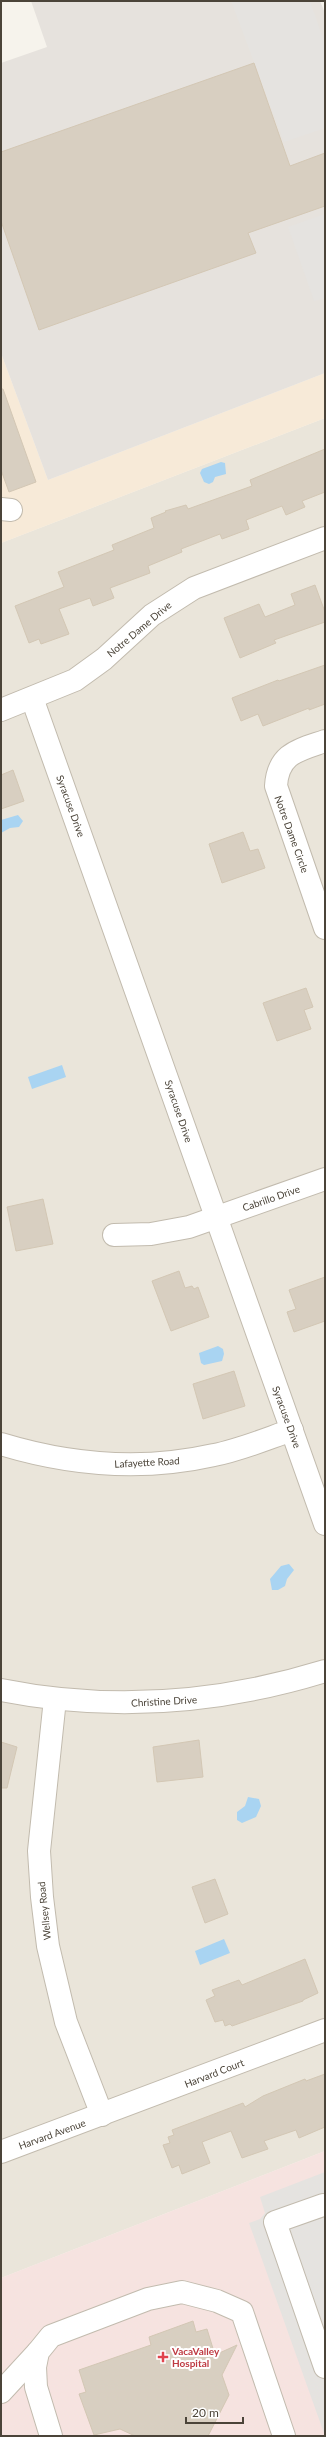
<svg xmlns="http://www.w3.org/2000/svg" width="326" height="2437" font-family="Lato,sans-serif">
	<style>
		.residential { fill: #eae5da }
		.commercial { fill: #f7ead8 }
		.industrial { fill: #e6e2dd }
		.medical { fill: #f6e3e0 }
		.parking { fill: #e5e3e0 }
		.water { fill: #a9d4f2 }
		.building { fill: #d8cfc1; stroke: #d3c7b4 }
		.lines { fill: none; stroke-linecap: round; stroke-linejoin: round }
		.minor-casing { stroke: #c2bbae; stroke-width: 24 }
		.minor { stroke: #fff; stroke-width: 22 }
		.health-dot { fill: #e0444e; stroke: #fff; stroke-width: 1.5 }
		.labels { text-anchor: middle; stroke-width: 4; stroke-linejoin: round; paint-order: stroke }
		.street-label { font-size: 10px; fill: #4b4439; stroke: #fff }
		.health-label { font-size: 10px; font-weight: bold; fill: #be3a42; stroke: #fff; text-anchor: start }
	</style>
	<rect width="100%" height="100%" fill="#f6f3ec"/>
	<polygon class="residential" points="325,418 325,2151 1,2278 1,543"/>
	<polygon class="commercial" points="1,353 48,480 325,373 325,418 1,543"/>
	<polygon class="industrial" points="31,1 320,1 325,13 325,373 48,480 1,353 1,63 47,47"/>
	<polygon class="medical" points="325,2151 325,2436 1,2436 1,2278"/>
	<g class="parking">
		<polygon points="231,1 310,1 325,44 325,128 284,142"/>
		<polygon points="325,214 325,298 314,301 288,227"/>
		<polygon points="325,2172 325,2436 249,2223 260,2219 265,2213 260,2197"/>
	</g>
	<g class="water">
		<polygon points="221,462 225,463 226,474 215,477 213,482 209,484 204,482 200,473 202,469"/>
		<polygon points="18,815 23,821 19,827 10,828 1,833 1,820"/>
		<polygon points="62,1065 66,1077 32,1089 28,1077"/>
		<polygon points="218,1346 223,1349 224,1354 222,1361 204,1365 201,1363 199,1353"/>
		<polygon points="289,1564 294,1570 287,1579 285,1586 278,1590 272,1590 270,1579 281,1566"/>
		<polygon points="248,1797 259,1799 261,1806 256,1817 242,1823 237,1820 237,1812 245,1806"/>
		<polygon points="224,1939 230,1953 200,1965 195,1951"/>
	</g>
	<g class="building">
		<polygon points="254,63 290,166 325,153 325,206 248,233 256,253 39,330 1,221 1,152"/>
		<polygon points="1,389 3,389 36,482 9,492 1,470"/>
		<polygon points="325,449 325,492 302,501 305,507 286,515 282,506 246,520 249,529 222,539 220,534 181,549 182,552 148,566 150,573 110,588 114,598 93,606 90,598 59,609 69,634 41,644 39,639 29,643 15,606 64,587 58,572 114,550 112,545 154,528 151,518 166,512 165,511 186,505 188,509 252,486 250,480"/>
		<polygon points="315,585 325,612 325,622 274,640 276,643 240,658 224,618 259,604 265,617 295,605 291,594"/>
		<polygon points="325,665 325,704 309,710 309,708 263,726 258,714 241,721 232,698 278,680 279,681"/>
		<polygon points="13,770 24,801 1,809 1,775"/>
		<polygon points="243,832 250,851 258,849 265,868 222,883 209,844"/>
		<polygon points="306,988 313,1007 304,1010 311,1029 277,1041 263,1003"/>
		<polygon points="43,1199 53,1244 16,1251 7,1207"/>
		<polygon points="179,1271 185,1288 192,1286 194,1289 198,1287 209,1317 171,1331 152,1281"/>
		<polygon points="325,1277 325,1321 294,1332 287,1312 296,1309 289,1290"/>
		<polygon points="234,1371 245,1406 203,1419 193,1384"/>
		<polygon points="199,1740 203,1777 157,1782 153,1747"/>
		<polygon points="1,1742 17,1747 7,1788 1,1788"/>
		<polygon points="215,1879 228,1914 205,1923 192,1887"/>
		<polygon points="305,1959 318,1993 303,2000 303,2001 232,2026 230,2024 225,2026 223,2020 215,2022 206,2000 215,1996 212,1990 239,1980 242,1985"/>
		<polygon points="325,2074 325,2127 299,2138 296,2130 264,2141 268,2149 242,2158 231,2131 202,2142 210,2163 182,2174 179,2165 172,2168 163,2145 170,2143 168,2137 174,2135 172,2130 243,2103 245,2107 263,2096 305,2079 306,2081"/>
		<polygon points="193,2321 196,2332 207,2329 215,2355 237,2345 222,2375 229,2395 208,2436 135,2436 120,2429 94,2435 79,2394 86,2392 79,2370 151,2345 149,2337"/>
	</g>
	<g class="lines">
		<g class="minor-casing">
			<g id="minor">
				<polyline points="1,509 11,510"/>
				<polyline points="32,698 325,1524"/>
				<polyline points="1,710 75,680 104,659 152,615 194,588 325,538"/>
				<path d="M325,741C299,750 278,753 276,786L325,928"/>
				<polyline points="114,1235 151,1234 189,1227 325,1179"/>
				<path d="M1,1444C70,1465 143,1471 214,1455C240,1450 266,1439 292,1430"/>
				<path d="M1,1690C111,1712 218,1704 325,1671"/>
				<polyline points="55,1699 39,1851 42,1897 48,1946 66,2022 102,2115"/>
				<polyline points="1,2152 325,2030"/>
				<polyline points="323,2205 275,2222 325,2367"/>
				<polyline points="1,2392 38,2352"/>
				<polyline points="51,2436 36,2387 35,2367 38,2352 51,2336 148,2299 182,2292 217,2301 242,2312 284,2436"/>
			</g>
		</g>
		<use href="#minor" class="minor"/>
	</g>
	<path class="health-dot" d="M161 2351h4v4h4v4h-4v4h-4v-4h-4v-4h4z"/>
	<g class="labels">
		<g class="street-label">
			<text transform="translate(139 629) rotate(-40)" y="4">Notre Dame Drive</text>
			<text transform="translate(71 806) rotate(70)" y="4">Syracuse Drive</text>
			<text transform="translate(292 834) rotate(70)" y="4">Notre Dame Circle</text>
			<text transform="translate(179 1111) rotate(71)" y="4">Syracuse Drive</text>
			<text transform="translate(271 1198) rotate(-19)" y="4">Cabrillo Drive</text>
			<text transform="translate(287 1417) rotate(70)" y="4">Syracuse Drive</text>
			<text transform="translate(147 1462) rotate(-3)" y="4">Lafayette Road</text>
			<text transform="translate(164 1701) rotate(-3)" y="4">Christine Drive</text>
			<text transform="translate(44 1911) rotate(-96)" y="4">Wellsey Road</text>
			<text transform="translate(214 2073) rotate(-21)" y="4">Harvard Court</text>
			<text transform="translate(52 2134) rotate(-20)" y="4">Harvard Avenue</text>
		</g>
		<g class="health-label">
			<text x="172" y="2355">VacaValley<tspan x="172" dy="12">Hospital</tspan></text>
		</g>
	</g>
	<rect width="326" height="2437" fill="none" stroke="#4b4439" stroke-width="4"/>
	<path d="M186 2417v6h57v-6" fill="none" stroke="#4b4439" stroke-width="2"/>
	<text x="192" y="2417" font-size="12" fill="#4b4439" stroke="#ffffff" stroke-width="3" paint-order="stroke">20 m</text>
</svg>
